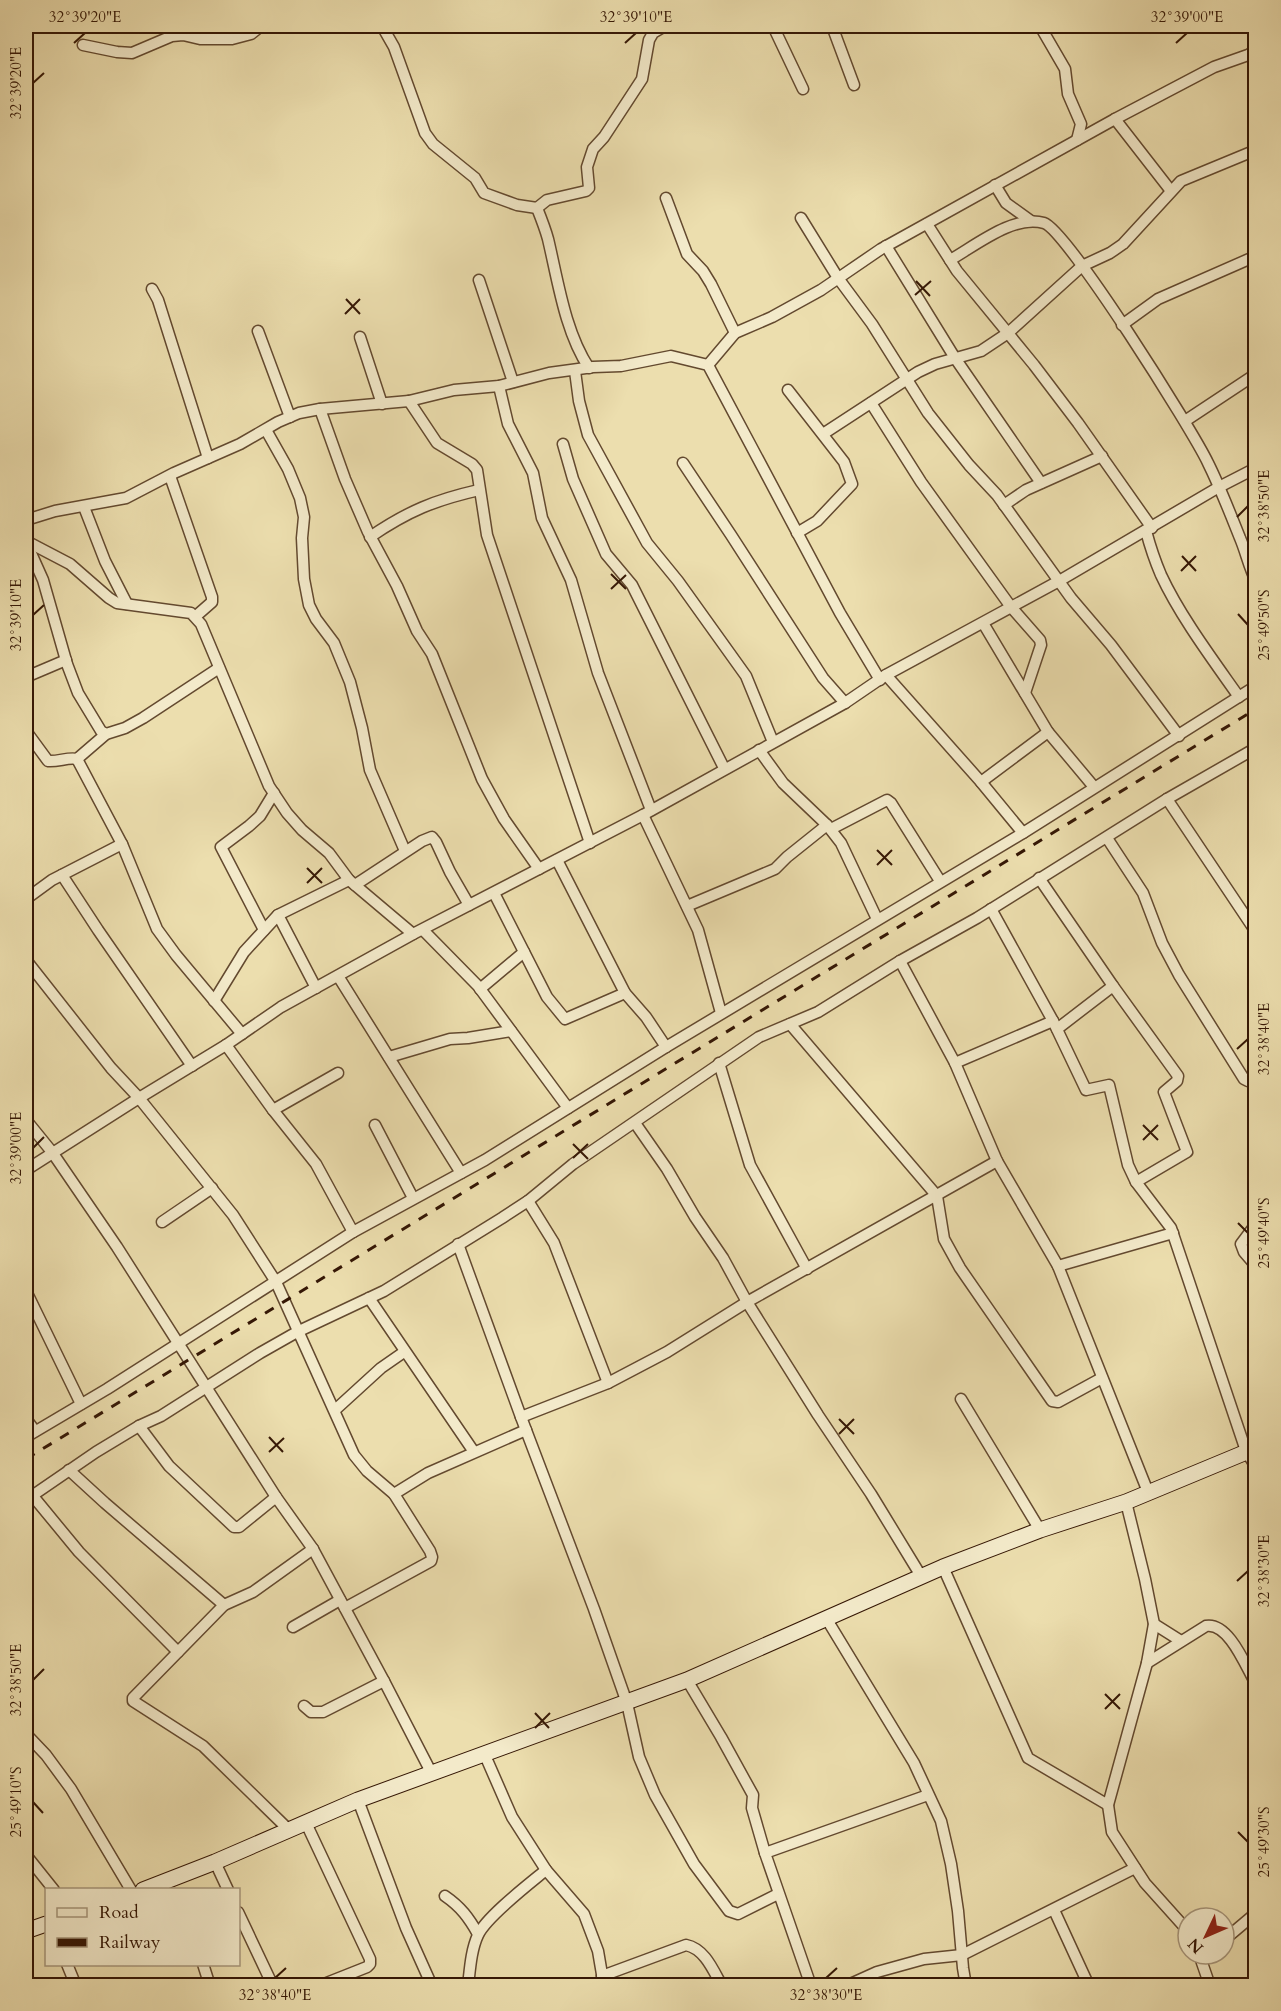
<svg xmlns="http://www.w3.org/2000/svg" width="1281" height="2011" font-family="Cardo,serif">
	<style>
		.lines { fill: none; stroke-linecap: round; stroke-linejoin: round }
		.street-casing { stroke: #63492f; stroke-width: 13 }
		.secondary-casing { stroke: #351705; stroke-width: 17 }
		.street { stroke: #f3eaca; stroke-width: 10 }
		.secondary { stroke: #f3eaca; stroke-width: 15 }
		.rail { stroke: #351705; stroke-width: 3; stroke-dasharray: 10 10; stroke-linecap: butt }
		.ticks { fill: none; stroke: #351705; stroke-width: 2 }
		.neatline { fill: none; stroke: #351705; stroke-width: 2 }
		.ticks-label { font-size: 15px; text-anchor: middle; fill: #351705 }
	</style>
	<rect width="100%" height="100%" fill="#ecdeae"/>
	<filter id="stains"><feTurbulence type="fractalNoise" baseFrequency=".00333" numOctaves="4"/><feColorMatrix values="0 0 0 0 .2 0 0 0 0 .09 0 0 0 0 .02 0 0 0 .5 -.17"/></filter>
	<radialGradient id="worn" r=".72"><stop offset=".6" stop-color="#630" stop-opacity="0"/><stop offset="1" stop-color="#630" stop-opacity=".3"/></radialGradient>
	<g class="lines">
		<g class="street-casing">
			<g id="street">
				<polyline points="382,26 394,47 425,133 433,144 475,178 484,193 517,205 537,208"/>
				<polyline points="773,26 803,89"/>
				<polyline points="832,26 854,85"/>
				<polyline points="1040,26 1065,69 1068,94 1081,124 1077,140"/>
				<polyline points="1254,26 1256,30"/>
				<polyline points="83,45 117,52 132,53 172,36 183,35 200,39 232,39 251,34 261,26"/>
				<polyline points="1115,119 1171,191"/>
				<polyline points="995,185 1006,203 1031,221"/>
				<polyline points="666,198 687,254 703,271 711,284 735,333"/>
				<polyline points="537,208 547,200 586,191 589,188 587,167 593,149 604,137 642,79 649,40 653,33 665,26"/>
				<path d="M537,208C541,218 545,228 548,239C558,281 565,332 589,368"/>
				<polyline points="801,218 838,278 872,324 928,413 969,465 997,495 1071,598 1111,645 1179,736"/>
				<polyline points="927,224 957,271 1034,365 1078,423 1152,528"/>
				<polyline points="886,246 955,358 1041,483"/>
				<path d="M950,260C975,246 1014,214 1044,223C1067,230 1193,431 1208,463C1220,487 1230,513 1240,538C1246,552 1249,567 1256,581"/>
				<polyline points="479,280 513,382"/>
				<polyline points="152,289 158,300 208,458"/>
				<polyline points="1122,325 1158,299 1256,256"/>
				<polyline points="258,331 290,417"/>
				<polyline points="360,337 382,404"/>
				<polyline points="708,365 735,333 772,317 821,290 881,249 1115,119 1214,67 1248,55 1256,50"/>
				<polyline points="575,371 579,401 588,435 647,543 678,581 746,676 773,742"/>
				<polyline points="499,386 508,424 533,473 542,518 571,580 598,673 651,810"/>
				<polyline points="788,390 844,462 852,484 817,521 797,533"/>
				<polyline points="409,401 437,443 472,464 477,470 487,535 590,843"/>
				<polyline points="871,403 921,482 1011,607 1040,640 1041,645 1025,693"/>
				<polyline points="320,409 345,479 368,532 397,586 417,631 432,654 482,779 504,819 539,869"/>
				<polyline points="1185,421 1256,374"/>
				<polyline points="266,430 288,469 300,498 304,517 302,538 304,579 309,605 316,619 334,643 350,682 362,728 370,770 405,851"/>
				<polyline points="823,434 918,372 935,364 981,351 1008,333 1082,266 1110,253 1123,244 1181,181 1256,150"/>
				<polyline points="563,444 573,479 606,554 632,585 724,768"/>
				<polyline points="683,463 731,535 823,678 845,703"/>
				<polyline points="170,476 212,597 212,602 196,616"/>
				<polyline points="1004,505 1026,490 1102,456"/>
				<polyline points="84,507 105,561 127,604"/>
				<polyline points="26,520 55,511 126,498 174,473 240,444 278,422 299,413 320,409 409,401 454,390 499,386 549,373 593,367 621,366 671,356 708,365 840,613 880,680"/>
				<path d="M1146,531C1150,546 1155,561 1161,575C1180,616 1213,660 1239,697"/>
				<path d="M370,537C408,511 435,500 479,490"/>
				<polyline points="26,541 70,564 109,598 117,603 191,613 201,624 269,786 287,813 302,830 329,853 349,880 413,934"/>
				<polyline points="26,542 43,580 67,664 78,693 101,731 106,734"/>
				<polyline points="983,623 1048,732 1094,787"/>
				<polyline points="886,675 981,782 1023,833"/>
				<polyline points="26,677 66,660"/>
				<path d="M26,731L48,761C58,762 68,757 77,759L106,734L125,728L143,718L219,668"/>
				<polyline points="759,750 783,783 827,825 841,843 877,919"/>
				<polyline points="77,759 122,844 157,929 176,955 242,1034"/>
				<polyline points="981,782 1048,732"/>
				<polyline points="1167,799 1256,932"/>
				<polyline points="643,815 698,930 721,1013"/>
				<polyline points="831,829 887,800 891,803 940,881"/>
				<polyline points="1107,838 1143,893 1162,943 1179,975 1244,1079 1248,1081 1256,1079"/>
				<polyline points="557,860 625,993 646,1017 666,1047"/>
				<polyline points="62,875 98,930 192,1066"/>
				<polyline points="1039,878 1113,986 1178,1076 1177,1081 1164,1092 1187,1152 1136,1182"/>
				<polyline points="355,885 422,841 432,837 436,842 450,872 469,905"/>
				<polyline points="494,893 547,997 565,1019 625,993"/>
				<polyline points="26,899 52,880 122,844"/>
				<polyline points="687,906 775,869 787,857 827,825"/>
				<polyline points="991,909 1053,1021 1086,1090 1109,1085 1128,1165 1136,1182 1171,1228 1246,1451 1256,1467"/>
				<polyline points="278,915 316,988"/>
				<polyline points="264,930 221,847 249,826 260,816 274,793"/>
				<polyline points="423,930 478,986 568,1108"/>
				<polyline points="26,960 111,1068 139,1098 233,1215 276,1282 354,1455 367,1471 394,1494 430,1551 432,1557 431,1561 345,1608"/>
				<polyline points="900,961 955,1063 997,1161 1058,1266 1148,1492"/>
				<polyline points="338,976 461,1173"/>
				<polyline points="480,989 524,952"/>
				<polyline points="214,1001 244,952 278,915 349,880"/>
				<polyline points="790,1024 937,1196 944,1239 960,1268 1052,1401 1058,1402 1102,1378"/>
				<polyline points="1057,1029 1113,986"/>
				<polyline points="226,1045 273,1110 316,1164 353,1232"/>
				<polyline points="389,1057 450,1039 468,1038 511,1031"/>
				<polyline points="719,1063 750,1165 807,1269"/>
				<polyline points="955,1063 1053,1021"/>
				<polyline points="273,1110 338,1073"/>
				<polyline points="26,1120 52,1152 117,1247 276,1497 313,1549 384,1681 432,1774"/>
				<polyline points="635,1123 667,1169 695,1217 723,1258 747,1302 818,1415 871,1494 921,1576"/>
				<polyline points="375,1125 413,1198"/>
				<polyline points="26,1170 139,1098 226,1045 281,1007 413,934 643,815 845,703 886,675 1059,581 1219,487 1256,468"/>
				<polyline points="528,1201 554,1243 608,1383"/>
				<polyline points="162,1222 212,1188"/>
				<polyline points="1256,1224 1241,1244 1244,1252 1256,1266"/>
				<polyline points="458,1244 521,1417 594,1609 627,1703 639,1757 655,1795 694,1864 729,1911 738,1914 778,1894"/>
				<polyline points="1058,1266 1173,1233"/>
				<polyline points="26,1291 81,1404"/>
				<polyline points="369,1298 474,1452"/>
				<polyline points="961,1399 1040,1530"/>
				<polyline points="335,1410 381,1368 404,1352"/>
				<polyline points="521,1417 608,1383 667,1352 747,1302 997,1161"/>
				<polyline points="26,1419 35,1431"/>
				<polyline points="139,1426 169,1466 234,1527 239,1527 276,1497"/>
				<polyline points="26,1437 107,1389 353,1232 485,1160 666,1047 1023,833 1256,686"/>
				<polyline points="69,1470 105,1503 224,1605"/>
				<polyline points="394,1494 428,1473 526,1430"/>
				<polyline points="32,1495 79,1552 178,1652"/>
				<polyline points="26,1500 96,1452 139,1426 161,1416 260,1353 297,1332 384,1291 502,1218 528,1201 573,1164 759,1037 818,1012 900,961 977,918 1167,799 1256,748"/>
				<polyline points="1126,1502 1145,1579 1154,1624 1147,1663 1108,1805 1112,1832 1145,1883 1188,1931"/>
				<polyline points="943,1567 1028,1758 1108,1805"/>
				<polyline points="826,1618 914,1763 941,1821 951,1864 958,1911 963,1968 966,1986"/>
				<polyline points="1154,1624 1181,1641"/>
				<polyline points="293,1627 340,1600"/>
				<path d="M1147,1663L1206,1626C1229,1622 1246,1667 1256,1684"/>
				<polyline points="687,1680 721,1737 753,1795 752,1808 765,1853"/>
				<polyline points="304,1706 311,1712 323,1712 384,1681"/>
				<polyline points="26,1734 46,1755 71,1789 131,1890"/>
				<polyline points="484,1753 512,1817 546,1870 584,1914 598,1951 604,1986"/>
				<polyline points="358,1800 406,1928 432,1986"/>
				<polyline points="306,1823 370,1959 370,1964 367,1967 319,1986"/>
				<polyline points="289,1830 203,1746 133,1701 133,1698 224,1605 253,1592 313,1549"/>
				<polyline points="26,1855 54,1890"/>
				<polyline points="215,1862 228,1890"/>
				<path d="M445,1896C461,1907 469,1918 478,1934"/>
				<polyline points="1054,1910 1089,1986"/>
				<polyline points="238,1912 273,1986"/>
				<polyline points="1224,1940 1256,1913"/>
				<polyline points="1199,1954 1210,1986"/>
				<polyline points="67,1964 76,1986"/>
				<polyline points="203,1964 210,1986"/>
				<path d="M602,1976L686,1945C705,1949 713,1970 722,1986"/>
				<path d="M468,1986C470,1969 471,1950 478,1935C486,1917 529,1884 546,1870"/>
				<polyline points="811,1986 765,1853 928,1795"/>
				<polyline points="846,1986 877,1972 924,1959 962,1955 1135,1868"/>
			</g>
		</g>
		<g class="secondary-casing">
			<g id="secondary">
				<polyline points="143,1890 215,1862 358,1800 687,1680 943,1567 1040,1530 1126,1502 1256,1448"/>
				<polyline points="26,1931 46,1924"/>
			</g>
		</g>
		<use href="#street" class="street"/>
		<use href="#secondary" class="secondary"/>
		<polyline class="rail" points="26,1459 1256,709"/>
	</g>
	<path class="ticks" d="M74,43L85,33M625,43L636,33M1176,43L1187,33M33,83L44,73M916,281L930,296M915,295L931,281M346,299L360,314M345,314L360,299M1237,517L1248,506M1182,556L1196,571M1181,571L1196,556M611,574L626,589M611,589L626,575M1238,614L1248,625M33,615L44,605M877,850L892,865M877,865L892,850M307,868L322,883M307,883L322,868M1237,1049L1248,1039M1143,1125L1158,1140M1143,1140L1158,1125M573,1144L588,1159M33,1148L44,1137M573,1158L588,1144M1238,1223L1248,1233M839,1419L854,1434M839,1434L854,1419M269,1437L283,1452M269,1452L284,1438M1237,1581L1248,1571M33,1680L44,1669M1105,1694L1120,1709M1105,1709L1120,1694M535,1713L549,1728M535,1728L550,1713M33,1802L43,1813M1238,1832L1248,1842M275,1978L286,1968M826,1978L837,1968"/>
	<rect width="1281" height="2011" fill="none" stroke="#ecdeae" stroke-width="66"/>
	<rect x="45" y="1888" width="195" height="78" fill="#f3eaca" stroke="#a7967b" stroke-width="1.5"/>
	<rect x="57" y="1908" width="30" height="9" fill="#f3eaca" stroke="#a7967b" stroke-width="1.5"/>
	<text x="99" y="1918" font-size="18" fill="#351705">Road</text>
	<rect x="57" y="1938" width="30" height="9" fill="#351705" stroke="#a7967b" stroke-width="1.5"/>
	<text x="99" y="1948" font-size="18" fill="#351705">Railway</text>
	<g transform="translate(1206 1936) rotate(226)"><circle r="28" fill="#f3eaca" stroke="#a7967b" stroke-width="1.5"/>
	<path d="M0-4.5L10 22L0 15L-10 22Z" fill="#8f2418"/>
	<text y="-9" font-size="16" font-weight="bold" text-anchor="middle" fill="#351705">N</text>
	</g>
	<rect x="33" y="33" width="1215" height="1945" class="neatline"/>
	<g class="ticks-label">
		<text x="85" y="22">32°39'20"E</text>
		<text x="636" y="22">32°39'10"E</text>
		<text x="1187" y="22">32°39'00"E</text>
		<text transform="translate(16 83) rotate(-90)" y="5">32°39'20"E</text>
		<text transform="translate(1264 506) rotate(-90)" y="5">32°38'50"E</text>
		<text transform="translate(16 615) rotate(-90)" y="5">32°39'10"E</text>
		<text transform="translate(1264 625) rotate(-90)" y="5">25°49'50"S</text>
		<text transform="translate(1264 1039) rotate(-90)" y="5">32°38'40"E</text>
		<text transform="translate(16 1148) rotate(-90)" y="5">32°39'00"E</text>
		<text transform="translate(1264 1233) rotate(-90)" y="5">25°49'40"S</text>
		<text transform="translate(1264 1571) rotate(-90)" y="5">32°38'30"E</text>
		<text transform="translate(16 1680) rotate(-90)" y="5">32°38'50"E</text>
		<text transform="translate(16 1802) rotate(-90)" y="5">25°49'10"S</text>
		<text transform="translate(1264 1842) rotate(-90)" y="5">25°49'30"S</text>
		<text x="275" y="2000">32°38'40"E</text>
		<text x="826" y="2000">32°38'30"E</text>
	</g>
	<rect width="100%" height="100%" filter="url(#stains)"/>
	<rect width="100%" height="100%" fill="url(#worn)"/>
</svg>
